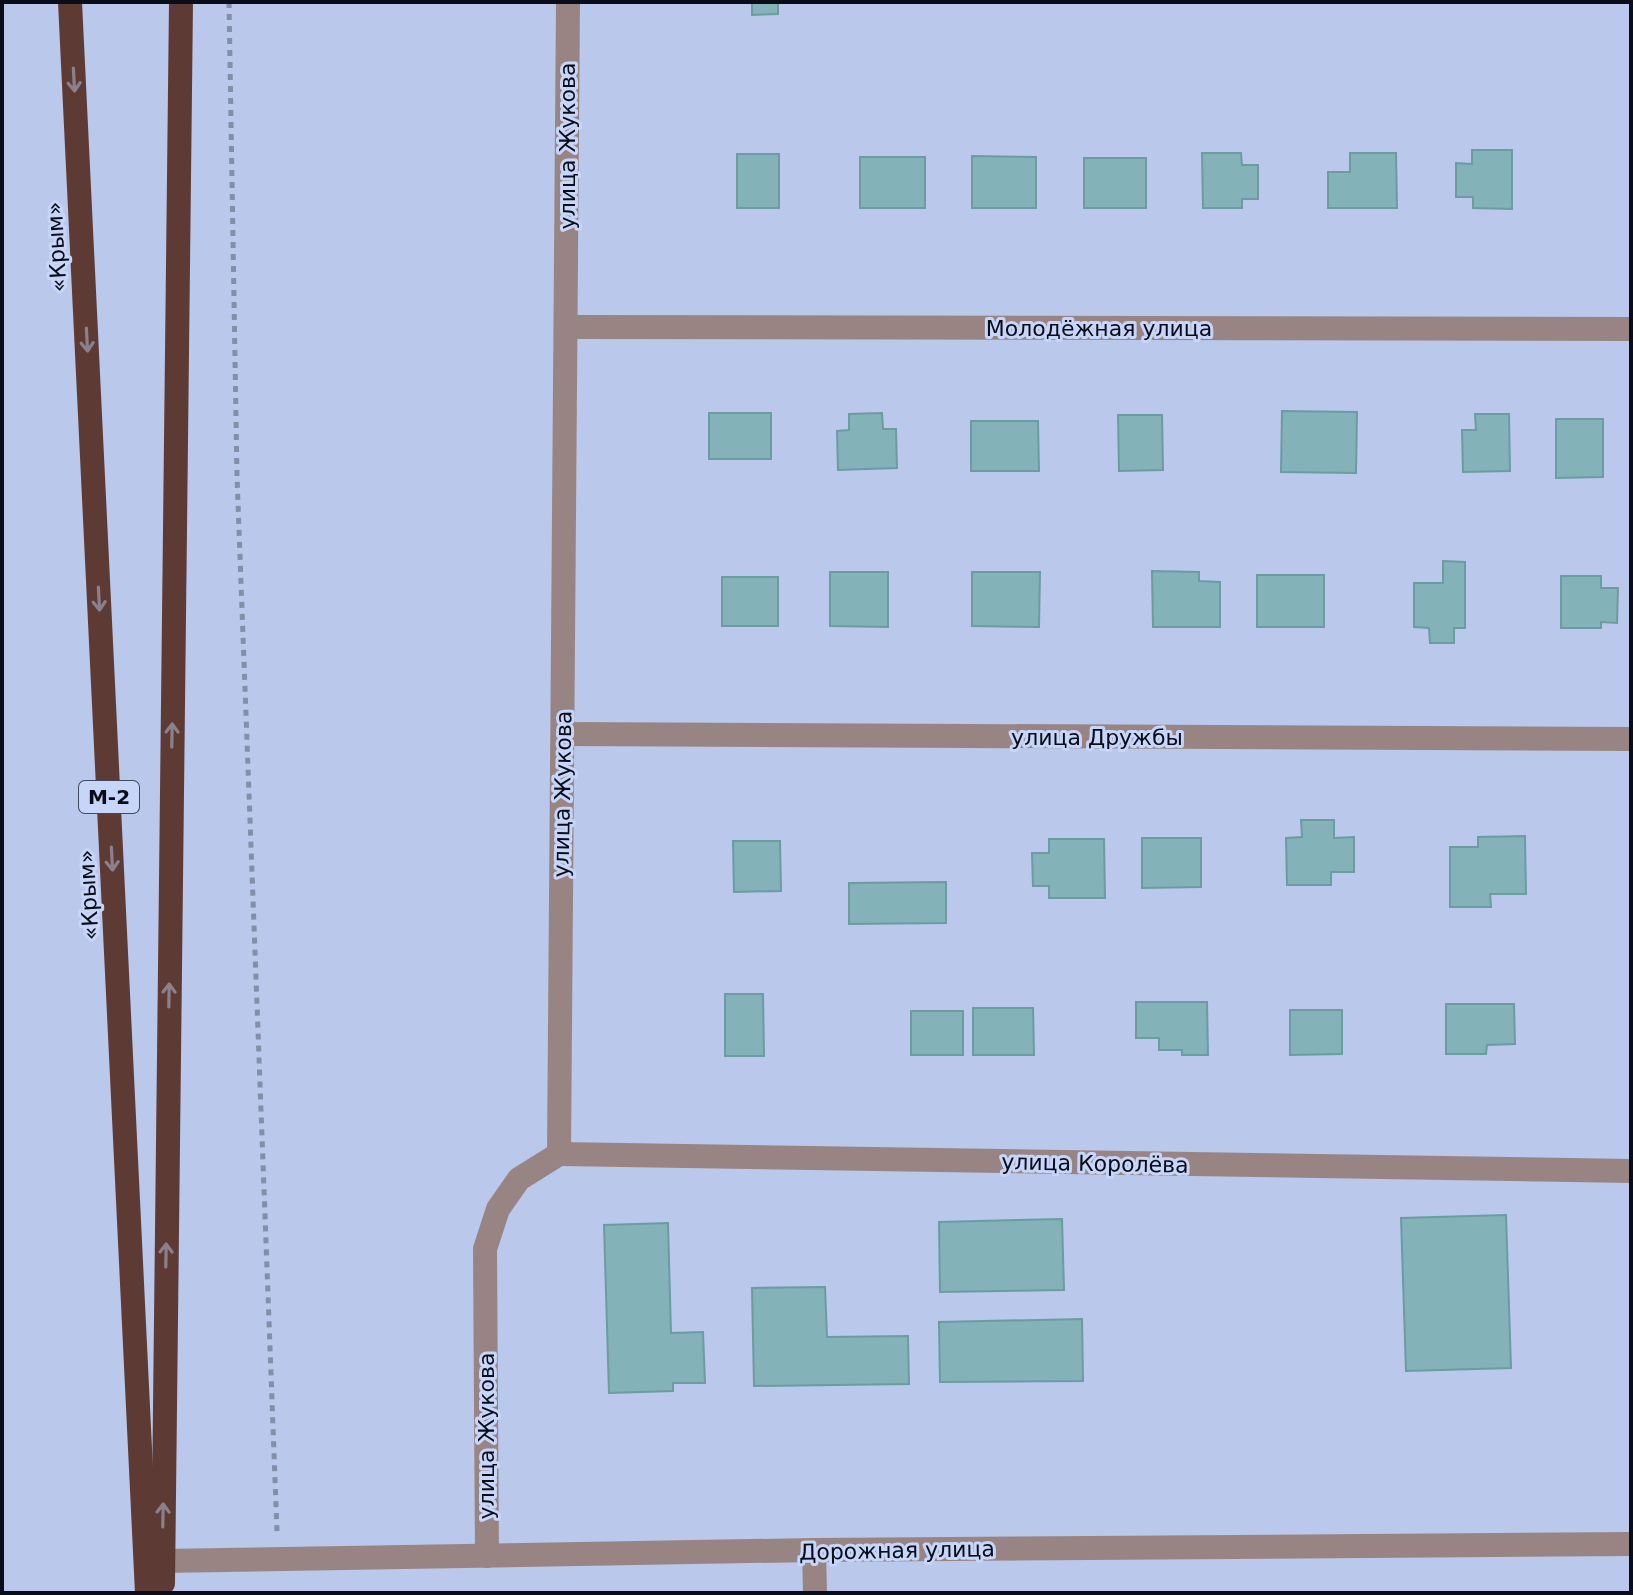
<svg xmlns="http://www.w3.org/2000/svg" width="1633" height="1595" font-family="'DejaVu Sans',sans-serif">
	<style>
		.building { fill: #83b2b9; stroke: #6c9ba2; stroke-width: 2 }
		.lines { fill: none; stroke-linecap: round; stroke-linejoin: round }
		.path { stroke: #838ea9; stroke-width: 5; stroke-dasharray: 6 6; stroke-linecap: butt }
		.minor { stroke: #988583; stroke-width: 24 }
		.highway { stroke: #5e3a35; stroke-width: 24 }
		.oneway { stroke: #8d808d }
		.labels { text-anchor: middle; stroke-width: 6; stroke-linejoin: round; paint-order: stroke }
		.shield { fill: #c6d5f8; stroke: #42495c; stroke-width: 2 }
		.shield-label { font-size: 20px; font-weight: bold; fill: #090d19 }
		.street-label { font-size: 22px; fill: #090d19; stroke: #c6d5f8 }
	</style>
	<rect width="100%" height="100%" fill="#bac8eb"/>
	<g class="building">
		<polygon points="778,2 778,14 752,15 752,3 733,3"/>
		<rect x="1630" y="139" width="1" height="69"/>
		<polygon points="1472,150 1512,150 1512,209 1473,208 1473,197 1456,197 1456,163 1472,164"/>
		<polygon points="1202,153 1241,153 1242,165 1258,165 1258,199 1242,199 1242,208 1203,208"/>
		<polygon points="1350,153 1396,153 1397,208 1328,208 1328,172 1350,172"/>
		<rect x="737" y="154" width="42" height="54"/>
		<polygon points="972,156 1036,157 1036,208 972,208"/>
		<rect x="860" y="157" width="65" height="51"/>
		<rect x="1084" y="158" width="62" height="50"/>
		<polygon points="1282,411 1357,412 1356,473 1281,472"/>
		<rect x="709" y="413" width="62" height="46"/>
		<polygon points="882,413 883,429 896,429 897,468 838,470 837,431 849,430 849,414"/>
		<polygon points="1475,414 1509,414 1510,471 1463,472 1462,430 1476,430"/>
		<polygon points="1118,415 1162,415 1163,470 1119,471"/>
		<polygon points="1556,419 1603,419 1603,477 1556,478"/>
		<polygon points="971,421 1038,421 1039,471 971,471"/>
		<polygon points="1443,561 1465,562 1465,628 1454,628 1454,643 1430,643 1429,628 1414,627 1414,583 1443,583"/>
		<polygon points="1152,571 1199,572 1199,581 1220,582 1220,627 1153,627"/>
		<polygon points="830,572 888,572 888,627 830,626"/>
		<polygon points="972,572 1040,572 1039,627 972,626"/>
		<rect x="1257" y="575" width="67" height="52"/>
		<polygon points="1561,576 1601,576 1601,588 1618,588 1617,623 1601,622 1601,628 1561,628"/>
		<rect x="722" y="577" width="56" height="49"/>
		<polygon points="1301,820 1334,820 1334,838 1354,837 1354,872 1331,872 1331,885 1287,885 1286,838 1302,837"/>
		<polygon points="1525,836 1526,894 1490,894 1491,907 1450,907 1450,847 1478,847 1478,837"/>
		<polygon points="1142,838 1201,838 1201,887 1142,888"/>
		<polygon points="1049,839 1104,839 1105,898 1049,898 1049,886 1033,886 1032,853 1049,853"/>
		<polygon points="733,841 780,841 781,891 734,892"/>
		<polygon points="946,882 946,923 849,924 849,883"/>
		<polygon points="725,994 763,994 764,1056 725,1056"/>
		<polygon points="1136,1002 1207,1002 1208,1055 1182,1055 1182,1050 1159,1050 1159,1038 1136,1038"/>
		<polygon points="1446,1004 1514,1004 1515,1044 1487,1045 1486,1054 1446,1054"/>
		<polygon points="973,1008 1033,1008 1034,1055 973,1055"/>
		<polygon points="1290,1010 1342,1010 1342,1054 1290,1055"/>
		<rect x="911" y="1011" width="52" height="44"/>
		<polygon points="1506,1215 1511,1368 1406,1371 1401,1218"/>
		<polygon points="1062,1219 1064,1290 940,1292 939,1222"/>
		<polygon points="668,1223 671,1333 703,1332 705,1383 673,1383 673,1391 609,1393 604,1225"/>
		<polygon points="825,1287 827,1337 908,1336 909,1384 754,1386 752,1288"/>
		<polygon points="1082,1319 1083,1381 940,1382 939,1322"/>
	</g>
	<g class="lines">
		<polyline class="path" points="229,2 237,477 277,1532"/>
		<g class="minor">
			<polyline points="567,327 1631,329"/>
			<polyline points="563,734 1631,739"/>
			<polyline points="559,1154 1631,1171"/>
			<polyline points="814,1550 815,1593"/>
			<polyline points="487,1556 485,1249 498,1209 519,1179 559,1154 568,2"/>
			<polyline points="162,1561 814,1550 1631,1544"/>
		</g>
		<g class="highway">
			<polyline points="70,2 147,1593"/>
			<polyline points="163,1583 181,2"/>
		</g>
	</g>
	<defs><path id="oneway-shaft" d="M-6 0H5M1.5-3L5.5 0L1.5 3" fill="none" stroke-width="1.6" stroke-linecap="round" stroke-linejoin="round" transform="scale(2)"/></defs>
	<g class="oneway">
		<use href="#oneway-shaft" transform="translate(74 80) rotate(87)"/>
		<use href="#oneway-shaft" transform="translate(87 340) rotate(87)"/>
		<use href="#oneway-shaft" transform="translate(99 599) rotate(87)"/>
		<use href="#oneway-shaft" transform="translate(172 735) rotate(-89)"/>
		<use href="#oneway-shaft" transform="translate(112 859) rotate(87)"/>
		<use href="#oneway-shaft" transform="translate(169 995) rotate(-89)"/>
		<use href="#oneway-shaft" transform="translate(166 1255) rotate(-89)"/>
		<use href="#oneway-shaft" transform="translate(163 1515) rotate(-89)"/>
	</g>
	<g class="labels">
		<rect class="shield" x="79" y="781" width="60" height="32" rx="6"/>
		<g class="shield-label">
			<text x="109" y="804">М-2</text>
		</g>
		<g class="street-label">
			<text transform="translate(567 146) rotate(-90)" y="8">улица Жукова</text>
			<text transform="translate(56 247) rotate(-93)" y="8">«Крым»</text>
			<text x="1099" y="336">Молодёжная улица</text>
			<text x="1097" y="745">улица Дружбы</text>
			<text transform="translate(562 794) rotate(-89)" y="8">улица Жукова</text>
			<text transform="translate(88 895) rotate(-93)" y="8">«Крым»</text>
			<text transform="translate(1095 1163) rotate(1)" y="8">улица Королёва</text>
			<text transform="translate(486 1436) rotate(-90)" y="8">улица Жукова</text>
			<text transform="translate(897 1550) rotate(-1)" y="8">Дорожная улица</text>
		</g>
	</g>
	<rect width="1633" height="1595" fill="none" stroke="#090d19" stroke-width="8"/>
</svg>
